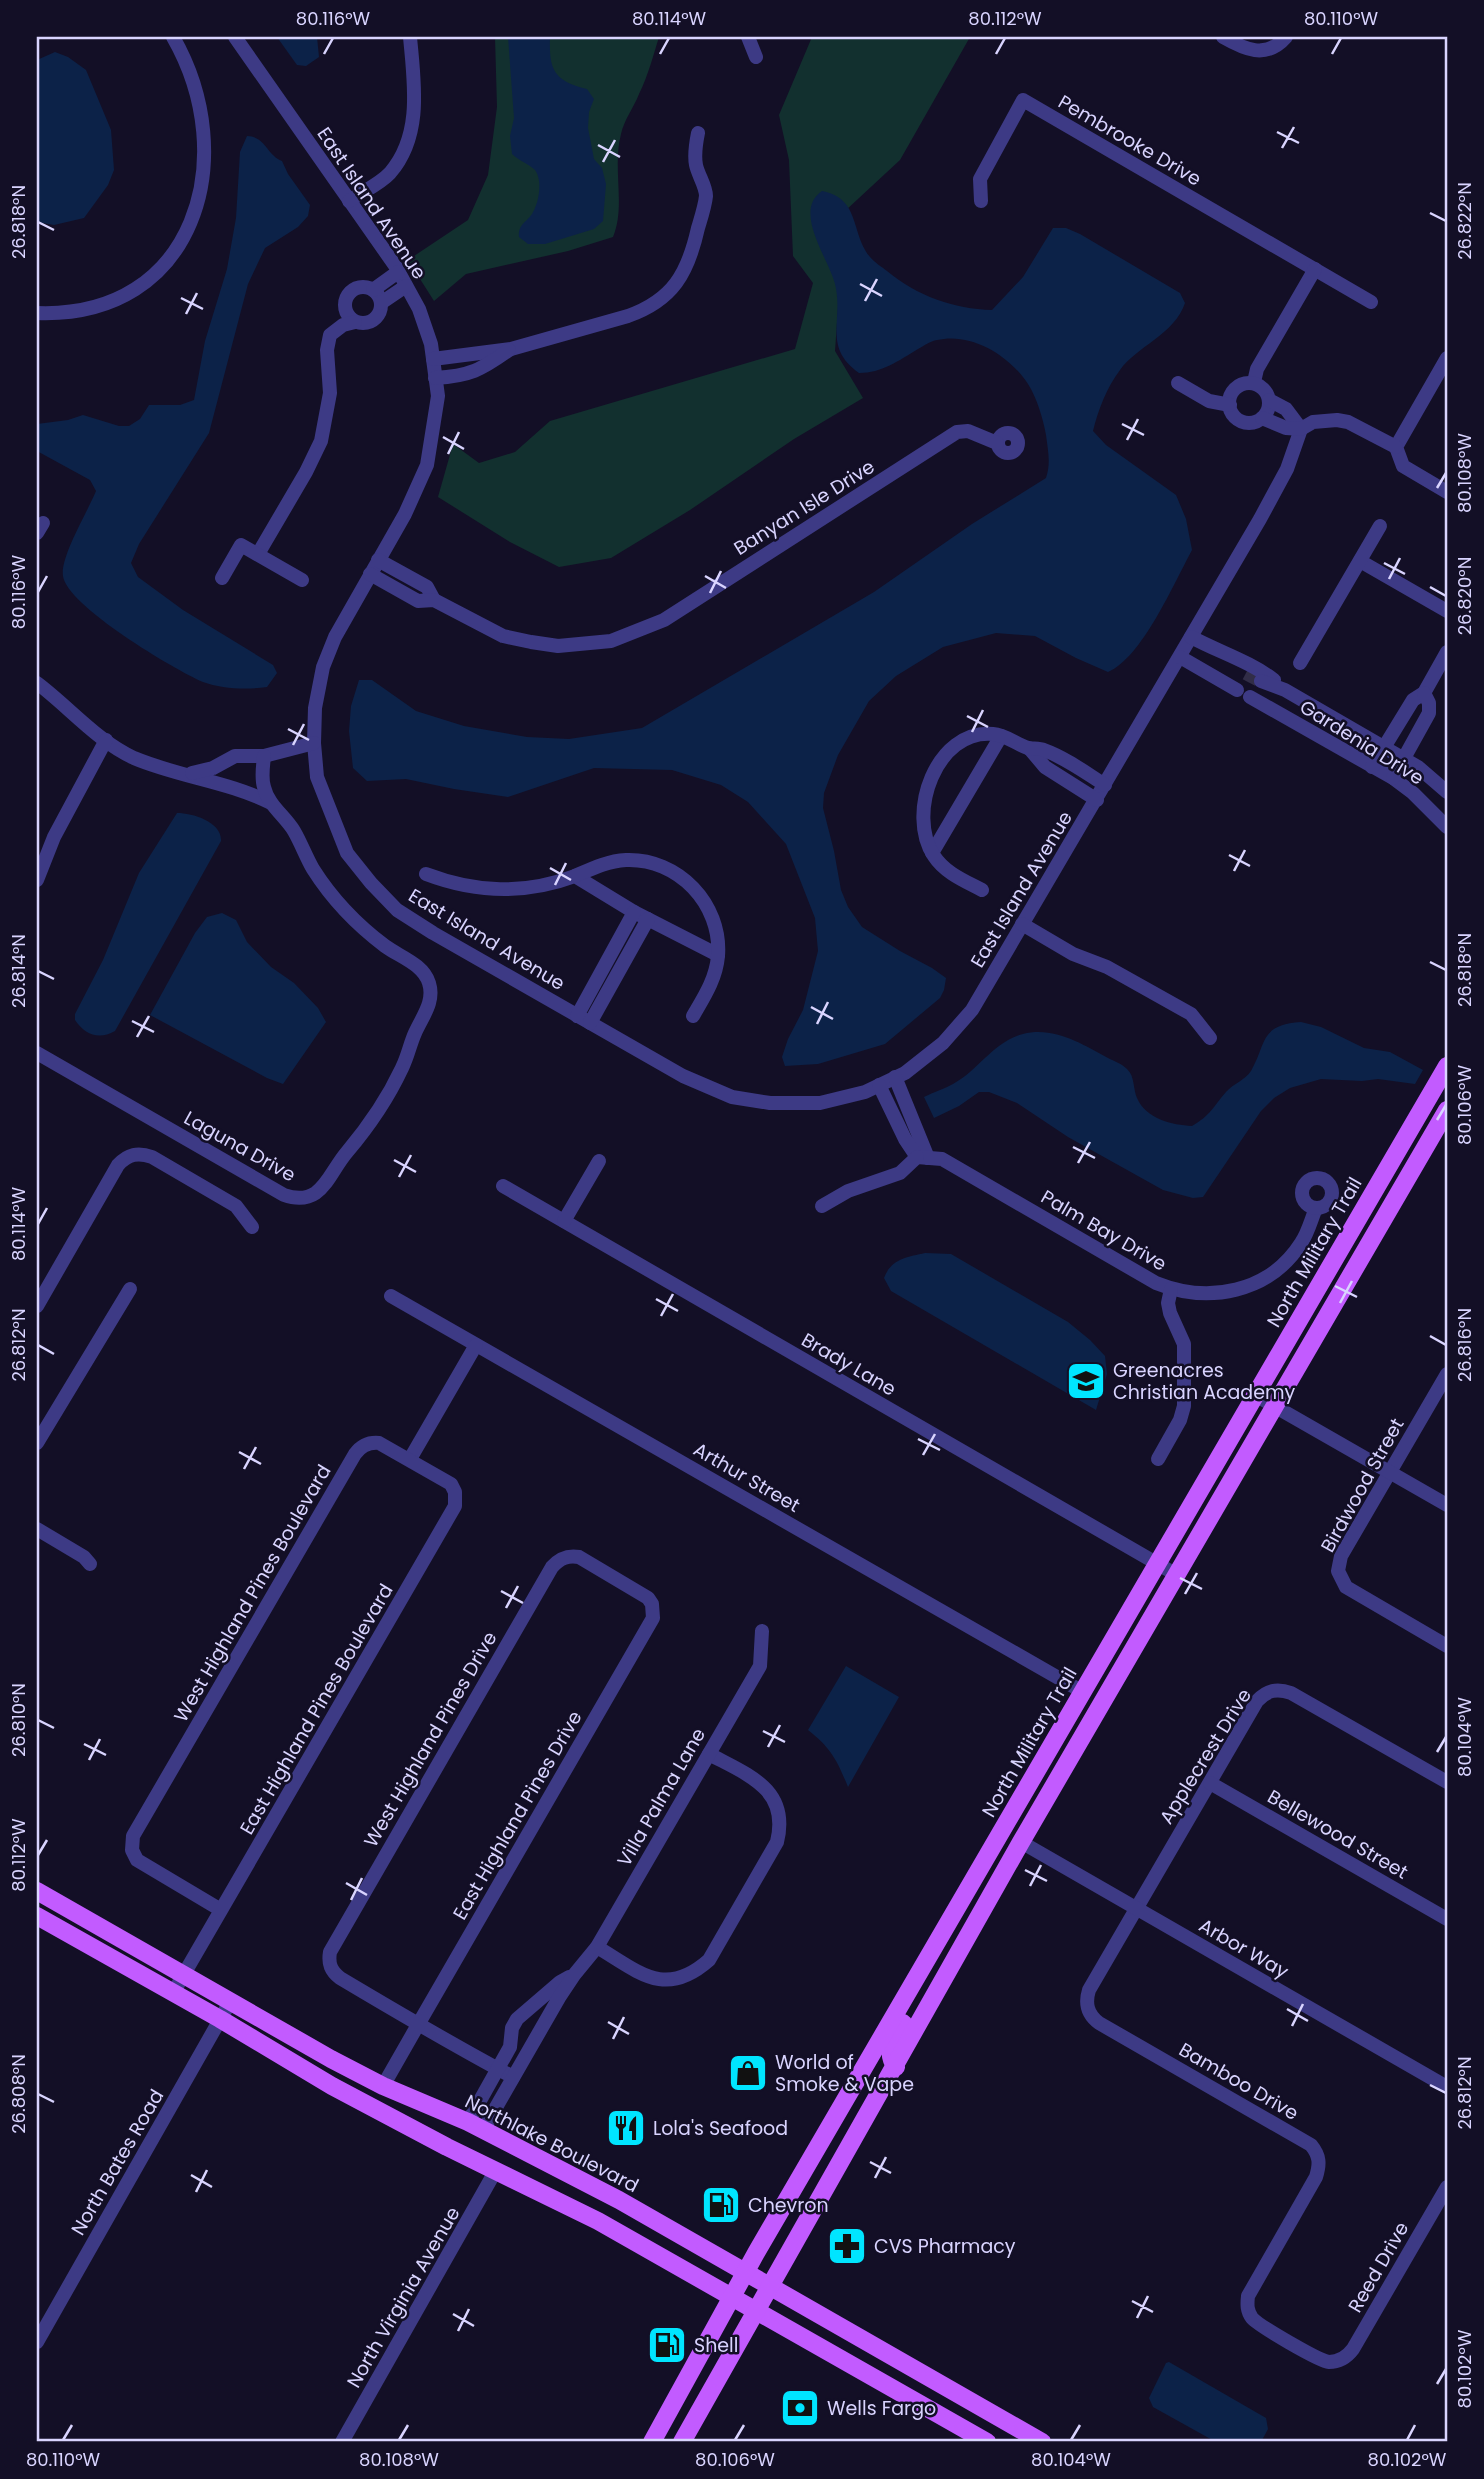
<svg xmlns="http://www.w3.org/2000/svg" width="1484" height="2479" font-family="Poppins,sans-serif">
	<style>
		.green { fill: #12302f }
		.water { fill: #0c2248 }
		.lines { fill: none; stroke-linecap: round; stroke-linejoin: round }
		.minor-tunnel { stroke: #312d47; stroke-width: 14; stroke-dasharray: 14 7; stroke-linecap: butt }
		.minor { stroke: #3d3a85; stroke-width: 14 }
		.major { stroke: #c25bff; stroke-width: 18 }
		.ticks { fill: none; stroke: #d9d4ff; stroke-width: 2.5 }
		.labels { text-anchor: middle; stroke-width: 5; stroke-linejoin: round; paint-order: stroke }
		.street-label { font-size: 19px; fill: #d9d4ff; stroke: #130f26 }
		.poi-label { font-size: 19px; fill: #d9d4ff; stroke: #130f26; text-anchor: start }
		.neatline { fill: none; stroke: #d9d4ff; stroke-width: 2.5 }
		.ticks-label { font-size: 18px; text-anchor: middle; fill: #d9d4ff }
	</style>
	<rect width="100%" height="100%" fill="#130f26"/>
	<g class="green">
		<path d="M495,37H659C653,56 648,76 639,94C634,107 624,120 621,134C612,169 626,206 613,237L568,251L466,274L434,301L408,260L468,220L488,175L497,107Z"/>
		<polygon points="812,37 970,37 900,160 845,211 835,351 863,398 794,439 690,510 611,558 559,567 510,542 438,497 453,444 479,463 515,452 550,421 795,349 813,283 793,256 789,160 779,115"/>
	</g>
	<g class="water">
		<polygon points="277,37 317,37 319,57 306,66 297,65"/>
		<path d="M508,37H550C549,69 553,81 587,89L594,99L589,112L588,128L594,159L602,168L606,184L603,221L594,229L545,244H528L519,237C518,224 526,223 532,214C539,203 543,181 535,170C532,166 518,160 512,154L510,136L514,118Z"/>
		<polygon points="55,52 68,57 86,70 111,130 114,170 108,185 84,218 54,225 37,222 37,60"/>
		<path d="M247,136C265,136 267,155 282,161L288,174L310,205L308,216L298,227L265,248L248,284L209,433L139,544L131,563L138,577L183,610L273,665L277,673L267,687C247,690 222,689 203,682C175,670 67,606 63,576C60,557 88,511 96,491L90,480L37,451V424L68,420L83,415L119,426H129L140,419L149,405H180L194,400L205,341L227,269L236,218L240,152Z"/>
		<path d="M822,191C861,199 850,232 870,257C874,262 882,267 887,271C917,296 954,309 992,310L1023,277L1053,228H1066L1080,234L1180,293L1185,303C1175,334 1136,347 1120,370C1107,387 1098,410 1093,431L1106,445L1176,495L1186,519L1192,550C1174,583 1142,658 1108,672L1076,658L1035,636L996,633L943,647L896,676L869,701L838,755L824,793L823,808L834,851L841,890L848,907L862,927L900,951L932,968L946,978L944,990L940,998L885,1044L818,1064L785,1066L782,1057L788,1039L803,1010L818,951L815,918L786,844L748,802L721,785L672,770L594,768L508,797L454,789L406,779L367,781L353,768L349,731L351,706L359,680H372L416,711L464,726L527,737L569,739L642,728L874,592L972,524L1046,478C1051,463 1048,451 1046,435C1043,419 1037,398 1028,384C1009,355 971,332 937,340C930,341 924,346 918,349C898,361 882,373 859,373C822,347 844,320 835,284C829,259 792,211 822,191Z"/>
		<path d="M177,813C193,813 222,822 221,841L115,1031C99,1040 85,1035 75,1020V1014L103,960L139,873Z"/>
		<polygon points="222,913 236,920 247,942 271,967 294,983 318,1008 326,1022 283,1084 267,1078 150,1015 195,933 207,917"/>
		<path d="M1301,1022L1321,1027L1364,1048L1390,1052L1423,1070L1415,1084L1378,1079L1362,1081L1321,1079L1290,1088L1274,1098L1261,1111L1203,1197L1193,1198L1163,1190L1068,1137L1017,1103L989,1092H979L959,1106L934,1118L924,1097C934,1092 944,1089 953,1084C979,1070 993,1042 1023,1034C1054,1026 1082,1044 1108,1058C1114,1061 1122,1064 1127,1069C1135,1076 1133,1090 1137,1098C1146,1119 1172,1125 1192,1126C1211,1115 1213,1107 1226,1092C1233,1084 1245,1080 1251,1071C1267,1043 1259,1025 1301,1022Z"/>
		<path d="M925,1253L951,1254L1068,1322L1090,1340L1105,1356L1107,1374L1096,1410L891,1291L884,1278C891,1259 907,1257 925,1253Z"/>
		<path d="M846,1666L899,1697L848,1787C837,1760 831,1748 808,1730Z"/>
		<polygon points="1169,2362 1266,2418 1268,2429 1261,2442 1216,2442 1153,2407 1149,2398 1166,2363"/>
	</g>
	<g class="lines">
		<polyline class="minor-tunnel" points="1246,673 1261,681"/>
		<g class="minor">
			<polyline points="235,37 396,267 419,309 431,344 438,396 427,465 405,514 335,637 323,667 315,708 314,743 317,777 347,853 371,883 397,910 433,933 683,1076 732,1097 770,1103 820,1103 865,1092 905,1073 943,1043 972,1010 1260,519 1287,469 1301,429"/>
			<polyline points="748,37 756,57"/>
			<path d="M1223,37C1244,49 1266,60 1286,37"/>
			<path d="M349,201C362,192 380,184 390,173C423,135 414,82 410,37"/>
			<polyline points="981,201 980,179 1023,100 1371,302"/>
			<circle cx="363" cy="305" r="18"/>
			<polyline points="373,290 398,272"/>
			<polyline points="381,303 406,286"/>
			<path d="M37,313C196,319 242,157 173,37"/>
			<polyline points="1447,358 1396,447 1403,466 1447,492"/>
			<path d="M433,359L511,349L628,316C673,300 688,273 698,228C701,218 705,206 706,196C706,186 698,175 696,165C694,155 696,143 698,133"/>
			<path d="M435,378C470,376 481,370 509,350"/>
			<polyline points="1254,382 1257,369 1315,269"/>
			<circle cx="1249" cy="403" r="20"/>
			<polyline points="1178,383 1209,401 1230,405"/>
			<polyline points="1269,400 1286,409 1301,429"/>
			<polyline points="1262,418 1286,428 1301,429 1313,422 1337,420 1348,422 1396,447"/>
			<circle cx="1008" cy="443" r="10"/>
			<polyline points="37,533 43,523"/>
			<polyline points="258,554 306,472 321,441 330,393 327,350 330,335 343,325 355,322"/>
			<polyline points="378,560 427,587 434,600"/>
			<polyline points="1360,561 1447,611"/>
			<polyline points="370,574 418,601 434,600 503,636 531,642 558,646 611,641 664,620 957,432 968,431 997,443"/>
			<polyline points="222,578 241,545 302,580"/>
			<path d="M1191,637C1219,652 1249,661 1274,680"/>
			<polyline points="1180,657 1237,690"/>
			<polyline points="1300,663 1380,526"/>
			<polyline points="1261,681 1285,690 1418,767 1447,792"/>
			<path d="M37,683C69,707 97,741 134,758C179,777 227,781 271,803"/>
			<polyline points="1250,697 1393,778 1413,793 1447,827"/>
			<polyline points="1029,748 1045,767 1097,800"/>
			<polyline points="1372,767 1413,700 1424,693 1447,652"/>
			<polyline points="192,773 213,768 235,756 264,756 314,743"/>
			<polyline points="1393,778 1429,713 1429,703 1424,693"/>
			<polyline points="932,853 1001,736"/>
			<path d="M426,874C476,893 524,895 575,876L634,912L718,955"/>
			<path d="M575,876C591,869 607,861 626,860C678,858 722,904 718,956C716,979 704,997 693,1016"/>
			<polyline points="37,880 54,837 106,740"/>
			<path d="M982,890C965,881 945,873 934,856C906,814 936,729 993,734C1006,735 1016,744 1028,748C1033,749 1039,748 1044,750C1066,758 1086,773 1105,785"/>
			<polyline points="1022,924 1073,954 1107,967 1191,1014 1210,1038"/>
			<polyline points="577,1016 634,912"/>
			<polyline points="590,1023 648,919"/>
			<path d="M37,1053L284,1195C322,1208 328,1174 347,1152C369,1126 388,1098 402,1068C408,1056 410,1044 415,1033C422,1017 435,1002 429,983C423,964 400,957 385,946C357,925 332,899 313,869C306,857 301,843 294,831C285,816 268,805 264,787C261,778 263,766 264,756"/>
			<polyline points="895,1077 928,1158"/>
			<polyline points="879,1085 905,1139 917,1157"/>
			<path d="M917,1157L942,1159L1156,1283C1208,1304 1269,1293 1301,1243C1308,1233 1311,1220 1316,1208"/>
			<circle cx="1317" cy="1193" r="15"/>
			<polyline points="503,1186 1177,1575"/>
			<polyline points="822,1206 848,1191 900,1173 917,1157"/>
			<polyline points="564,1221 599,1161"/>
			<polyline points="391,1296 1083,1692"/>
			<path d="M37,1306L118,1165C128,1154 138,1152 152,1157L236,1206L252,1227"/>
			<polyline points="1447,1374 1341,1556 1338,1571 1346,1587 1447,1646"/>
			<polyline points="1255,1395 1447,1505"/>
			<polyline points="37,1443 130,1289"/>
			<polyline points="410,1459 476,1345"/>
			<polyline points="1158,1459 1180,1420 1184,1406 1184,1344 1170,1313 1168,1303 1171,1289"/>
			<polyline points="37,1529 84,1557 90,1564"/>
			<path d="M1447,1782L1291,1693C1277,1688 1267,1690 1257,1701L1089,1990C1085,2003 1087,2014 1099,2023L1311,2145C1320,2156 1320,2164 1316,2177L1248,2296C1247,2305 1247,2311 1252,2318C1259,2326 1319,2361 1329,2362C1339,2362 1347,2357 1353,2349L1447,2187"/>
			<polyline points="1210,1783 1447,1919"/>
			<polyline points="1021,1842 1447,2087"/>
			<path d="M597,1947C639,1972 665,1999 709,1960L777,1842C790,1789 748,1775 709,1754"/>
			<path d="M173,1993L455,1506V1492L451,1484L379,1443C369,1442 361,1446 355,1454L133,1836L132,1850L137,1860L221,1910"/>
			<path d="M383,2086L419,2023L653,1618L652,1604L648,1598L579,1557C568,1555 560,1558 552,1567L330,1952C328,1964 331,1971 340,1978C397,2012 455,2046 513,2077"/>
			<polyline points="468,2122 510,2047 512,2028 517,2019 560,1982 569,1977"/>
			<polyline points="483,2130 560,1996 574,1975 597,1947 760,1666 762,1631"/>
			<polyline points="37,2342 230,2002"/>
			<polyline points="342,2442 496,2170"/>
		</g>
		<g class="major">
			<polyline points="37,1891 331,2059 383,2086 468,2122 619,2200 1042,2442"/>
			<polyline points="37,1916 220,2019 332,2086 447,2147 598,2221 987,2442"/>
			<path d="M896,2067C884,2052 895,2037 903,2023"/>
			<polyline points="652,2442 756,2253 1447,1066"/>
			<polyline points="682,2442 1021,1842 1447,1110"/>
		</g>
	</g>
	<path class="ticks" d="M324,54L333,38M660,54L669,38M996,54L1005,38M1332,54L1341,38M1277,132L1299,143M598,145L620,157M1282,148L1294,127M603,162L615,140M1430,213L1446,221M38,222L54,230M860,284L882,296M181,298L203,309M865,301L877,279M186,314L197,293M1122,424L1144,435M443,437L464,449M1127,440L1138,419M448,454L459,432M1437,488L1446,473M1384,563L1405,574M705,576L726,588M1389,579L1400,558M1430,587L1446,596M38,592L47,576M710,593L721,571M967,716L988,727M288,729L309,740M972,732L983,710M293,745L304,724M1229,855L1250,866M550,868L571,880M1234,871L1245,850M555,885L566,863M1430,962L1446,970M38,971L54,979M811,1007L833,1019M132,1021L154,1032M817,1024L828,1002M137,1037L149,1016M1437,1120L1446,1105M1073,1147L1095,1158M394,1160L416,1172M1078,1163L1090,1142M399,1177L411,1155M38,1224L47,1208M1335,1286L1357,1297M656,1299L678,1311M1340,1303L1352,1281M661,1316L673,1294M1430,1336L1446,1345M38,1345L54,1354M918,1439L940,1450M239,1452L261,1464M923,1455L935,1434M244,1469L256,1447M1180,1578L1202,1589M501,1591L523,1603M1185,1594L1197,1573M506,1608L518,1586M38,1720L54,1728M763,1731L785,1742M84,1744L106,1755M768,1747L780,1725M1437,1752L1446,1737M89,1760L100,1739M38,1855L47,1840M1025,1870L1047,1881M346,1883L367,1895M1030,1886L1041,1865M351,1900L362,1878M1287,2009L1308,2021M608,2022L629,2034M1292,2026L1303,2004M613,2039L624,2017M1430,2085L1446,2093M38,2094L54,2102M870,2162L891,2173M191,2175L212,2187M875,2178L886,2157M196,2192L207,2170M1132,2301L1153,2312M453,2314L474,2326M1137,2318L1148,2296M458,2331L469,2309M1437,2384L1446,2369M63,2440L72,2425M399,2440L408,2425M735,2440L744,2425M1071,2440L1080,2425M1407,2440L1415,2425"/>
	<defs>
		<g id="school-square" transform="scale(2.0125)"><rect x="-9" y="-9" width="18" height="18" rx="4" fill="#00e5ff" stroke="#130f26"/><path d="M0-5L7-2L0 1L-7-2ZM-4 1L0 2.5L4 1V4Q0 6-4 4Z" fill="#111"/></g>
		<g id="shop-square" transform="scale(2.0125)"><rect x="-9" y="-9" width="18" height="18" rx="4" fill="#00e5ff" stroke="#130f26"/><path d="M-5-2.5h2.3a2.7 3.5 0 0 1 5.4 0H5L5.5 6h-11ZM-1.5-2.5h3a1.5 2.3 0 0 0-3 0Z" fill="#111"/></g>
		<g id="restaurant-square" transform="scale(2.0125)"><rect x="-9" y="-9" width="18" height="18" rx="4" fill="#00e5ff" stroke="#130f26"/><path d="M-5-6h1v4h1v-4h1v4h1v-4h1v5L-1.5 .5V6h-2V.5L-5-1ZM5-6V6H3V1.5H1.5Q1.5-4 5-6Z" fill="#111"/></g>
		<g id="fuel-square" transform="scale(2.0125)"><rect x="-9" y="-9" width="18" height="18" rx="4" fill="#00e5ff" stroke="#130f26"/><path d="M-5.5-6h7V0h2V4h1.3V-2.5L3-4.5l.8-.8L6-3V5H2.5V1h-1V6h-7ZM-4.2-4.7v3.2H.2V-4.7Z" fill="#111"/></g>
		<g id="pharmacy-square" transform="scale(2.0125)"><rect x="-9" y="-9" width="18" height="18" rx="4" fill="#00e5ff" stroke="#130f26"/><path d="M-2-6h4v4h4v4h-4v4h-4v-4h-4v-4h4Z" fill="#111"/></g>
		<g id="bank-square" transform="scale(2.0125)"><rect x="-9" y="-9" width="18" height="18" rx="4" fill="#00e5ff" stroke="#130f26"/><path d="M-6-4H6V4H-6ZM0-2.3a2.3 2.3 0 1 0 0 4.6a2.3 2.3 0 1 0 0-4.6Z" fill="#111"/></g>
	</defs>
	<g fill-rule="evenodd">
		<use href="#school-square" x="1086" y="1381"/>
		<use href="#shop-square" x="748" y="2073"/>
		<use href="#restaurant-square" x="626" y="2128"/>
		<use href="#fuel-square" x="721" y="2205"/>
		<use href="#pharmacy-square" x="847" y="2246"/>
		<use href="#fuel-square" x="667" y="2345"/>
		<use href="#bank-square" x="800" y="2408"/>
	</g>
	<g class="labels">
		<g class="street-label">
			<text transform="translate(1130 140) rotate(30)" y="7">Pembrooke Drive</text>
			<text transform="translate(372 203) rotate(56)" y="7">East Island Avenue</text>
			<text transform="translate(804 507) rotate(-32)" y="7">Banyan Isle Drive</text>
			<text transform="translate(1362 742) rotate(32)" y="7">Gardenia Drive</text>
			<text transform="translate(1021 889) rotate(-59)" y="7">East Island Avenue</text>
			<text transform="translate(487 939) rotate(31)" y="7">East Island Avenue</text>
			<text transform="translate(240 1146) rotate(29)" y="7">Laguna Drive</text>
			<text transform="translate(1104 1230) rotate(30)" y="7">Palm Bay Drive</text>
			<text transform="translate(1314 1252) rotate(-60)" y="7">North Military Trail</text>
			<text transform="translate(849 1364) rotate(30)" y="7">Brady Lane</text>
			<text transform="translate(747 1477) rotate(30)" y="7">Arthur Street</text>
			<text transform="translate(1362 1485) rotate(-61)" y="7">Birdwood Street</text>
			<text transform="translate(252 1593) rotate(-60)" y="7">West Highland Pines Boulevard</text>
			<text transform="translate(316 1709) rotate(-60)" y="7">East Highland Pines Boulevard</text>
			<text transform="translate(430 1739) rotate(-60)" y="7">West Highland Pines Drive</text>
			<text transform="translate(1029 1742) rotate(-60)" y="7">North Military Trail</text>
			<text transform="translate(1205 1756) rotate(-58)" y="7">Applecrest Drive</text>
			<text transform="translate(661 1797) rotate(-60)" y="7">Villa Palma Lane</text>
			<text transform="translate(517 1815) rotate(-60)" y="7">East Highland Pines Drive</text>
			<text transform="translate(1338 1834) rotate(30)" y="7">Bellewood Street</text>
			<text transform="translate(1244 1948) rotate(30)" y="7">Arbor Way</text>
			<text transform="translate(1239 2081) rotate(30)" y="7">Bamboo Drive</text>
			<text transform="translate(552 2143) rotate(27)" y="7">Northlake Boulevard</text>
			<text transform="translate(117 2162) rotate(-60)" y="7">North Bates Road</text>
			<text transform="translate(1378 2267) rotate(-60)" y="7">Reed Drive</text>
			<text transform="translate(403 2297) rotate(-60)" y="7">North Virginia Avenue</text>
		</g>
		<g class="poi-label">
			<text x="1113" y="1377">Greenacres<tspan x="1113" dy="22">Christian Academy</tspan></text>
			<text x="775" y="2069">World of<tspan x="775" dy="22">Smoke &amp; Vape</tspan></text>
			<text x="653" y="2135">Lola's Seafood</text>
			<text x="748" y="2212">Chevron</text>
			<text x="874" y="2253">CVS Pharmacy</text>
			<text x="694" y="2352">Shell</text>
			<text x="827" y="2415">Wells Fargo</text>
		</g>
	</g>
	<rect width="1484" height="2479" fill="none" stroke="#130f26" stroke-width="77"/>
	<rect x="38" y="38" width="1408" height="2402" class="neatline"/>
	<g class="ticks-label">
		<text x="333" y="25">80.116°W</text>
		<text x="669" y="25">80.114°W</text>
		<text x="1005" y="25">80.112°W</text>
		<text x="1341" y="25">80.110°W</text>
		<text transform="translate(1465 221) rotate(-90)" y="6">26.822°N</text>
		<text transform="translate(19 222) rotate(-90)" y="6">26.818°N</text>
		<text transform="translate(1465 473) rotate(-90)" y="6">80.108°W</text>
		<text transform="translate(19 592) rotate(-90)" y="6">80.116°W</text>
		<text transform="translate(1465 596) rotate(-90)" y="6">26.820°N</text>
		<text transform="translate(1465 970) rotate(-90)" y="6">26.818°N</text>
		<text transform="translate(19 971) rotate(-90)" y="6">26.814°N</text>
		<text transform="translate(1465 1105) rotate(-90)" y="6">80.106°W</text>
		<text transform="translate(19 1224) rotate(-90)" y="6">80.114°W</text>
		<text transform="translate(1465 1345) rotate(-90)" y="6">26.816°N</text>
		<text transform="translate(19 1345) rotate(-90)" y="6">26.812°N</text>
		<text transform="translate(19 1720) rotate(-90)" y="6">26.810°N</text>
		<text transform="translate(1465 1737) rotate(-90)" y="6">80.104°W</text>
		<text transform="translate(19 1855) rotate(-90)" y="6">80.112°W</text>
		<text transform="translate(1465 2093) rotate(-90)" y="6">26.812°N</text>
		<text transform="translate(19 2094) rotate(-90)" y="6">26.808°N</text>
		<text transform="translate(1465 2369) rotate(-90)" y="6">80.102°W</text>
		<text x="63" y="2466">80.110°W</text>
		<text x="399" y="2466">80.108°W</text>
		<text x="735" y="2466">80.106°W</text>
		<text x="1071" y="2466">80.104°W</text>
		<text x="1407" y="2466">80.102°W</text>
	</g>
</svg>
